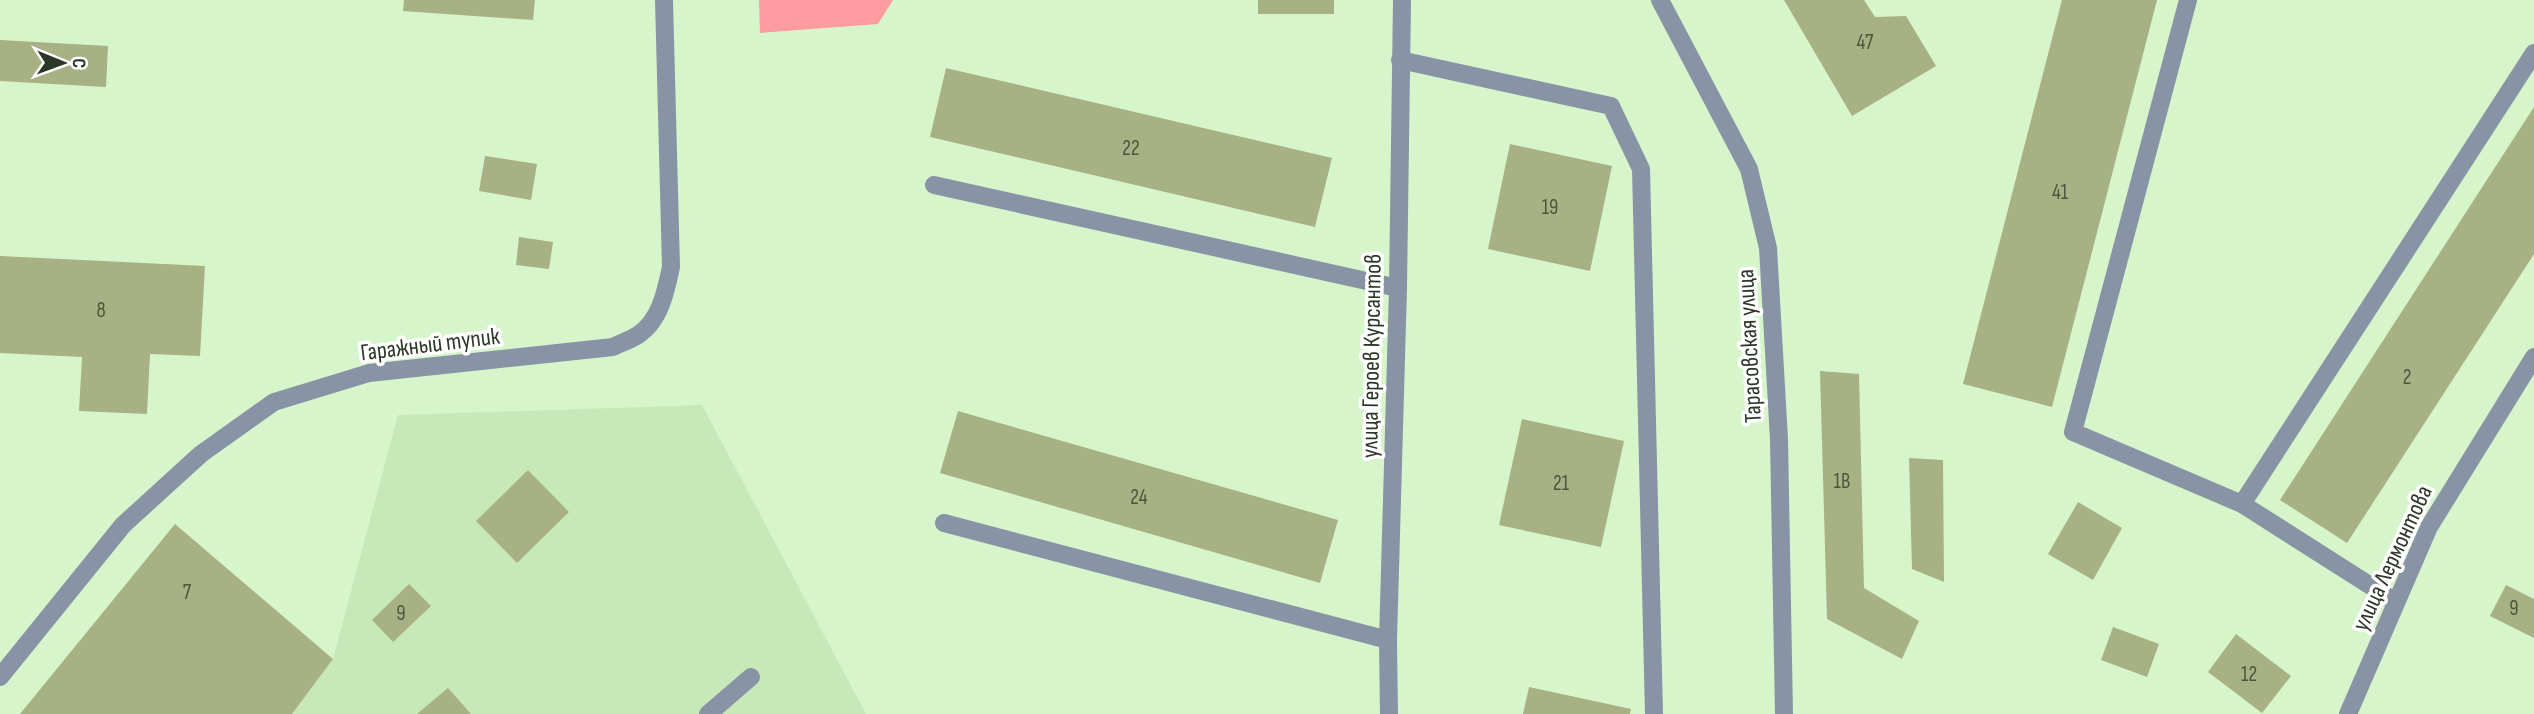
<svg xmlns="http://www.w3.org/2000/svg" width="2534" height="714" font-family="'Sofia Sans Condensed',sans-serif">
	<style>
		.built { fill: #c7e9b9 }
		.green { fill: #fc9ca1 }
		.building { fill: #a8b183 }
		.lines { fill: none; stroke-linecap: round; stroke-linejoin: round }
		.minor { stroke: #8894a5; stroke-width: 18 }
		.labels { text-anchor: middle; stroke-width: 7; stroke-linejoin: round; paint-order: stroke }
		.number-label { font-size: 21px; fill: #4a563e }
		.street-label { font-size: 24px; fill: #2b3727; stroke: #fff }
	</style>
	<rect width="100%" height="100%" fill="#d7f5cb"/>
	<polygon class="built" points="702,405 866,714 292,714 333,659 398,415"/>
	<polygon class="green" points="759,0 893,0 878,24 760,33"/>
	<g class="building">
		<polygon points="404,0 535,0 533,20 403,11"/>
		<rect x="1258" y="0" width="76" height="14"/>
		<polygon points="1784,0 1864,0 1875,17 1906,16 1936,66 1852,116"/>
		<polygon points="2062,0 2157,0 2052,407 1963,384"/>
		<polygon points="0,40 108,46 106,87 0,81"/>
		<polygon points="946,68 1332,158 1315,227 930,137"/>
		<polygon points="2534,107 2534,254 2347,543 2280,500"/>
		<polygon points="1510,144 1612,166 1590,271 1488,249"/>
		<polygon points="485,156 537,164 531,200 479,191"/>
		<polygon points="519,237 553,242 549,269 516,265"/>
		<polygon points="0,256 205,266 200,356 150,354 147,414 79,411 82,357 0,353"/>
		<polygon points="1820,371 1859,374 1864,588 1919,621 1902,659 1827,619"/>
		<polygon points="958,411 1338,520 1320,583 940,473"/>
		<polygon points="1522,419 1624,441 1601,547 1499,525"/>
		<polygon points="1909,458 1943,460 1944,582 1912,569"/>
		<polygon points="528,470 569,512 517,563 476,521"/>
		<polygon points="2078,502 2122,528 2093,580 2048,554"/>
		<polygon points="175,524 333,659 292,714 20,714"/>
		<polygon points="409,584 431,606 393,642 372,620"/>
		<polygon points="2506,585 2534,599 2534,638 2490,616"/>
		<polygon points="2113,627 2159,644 2147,677 2101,660"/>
		<polygon points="2236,634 2291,676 2262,713 2208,672"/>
		<polygon points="1529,687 1631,709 1630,714 1523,714"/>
		<polygon points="448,688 471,714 417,714"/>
	</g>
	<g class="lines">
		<g class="minor">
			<polyline points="1660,0 1749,169 1768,248 1779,439 1784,714"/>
			<polyline points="2188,0 2073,432 2242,504 2534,53"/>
			<polyline points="1400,60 1611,106 1641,169 1654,714"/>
			<polyline points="934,185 1398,288"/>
			<polyline points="2242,504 2396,602"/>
			<polyline points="944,523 1388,640"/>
			<path d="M0,677L123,525L201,454L274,402L369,373L613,347C621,343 630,340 638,335C660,321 666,291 671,267L664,0"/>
			<polyline points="708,714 751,677"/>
			<polyline points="1389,714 1388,640 1398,288 1402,0"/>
			<polyline points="2348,714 2429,527 2534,357"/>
		</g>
	</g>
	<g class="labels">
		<g class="number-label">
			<text x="1865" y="49">47</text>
			<text x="1131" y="155">22</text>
			<text x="2060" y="199">41</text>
			<text x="1550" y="214">19</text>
			<text x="101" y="317">8</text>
			<text x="2407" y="384">2</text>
			<text x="1842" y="488">1В</text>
			<text x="1561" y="490">21</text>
			<text x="1139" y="504">24</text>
			<text x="187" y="599">7</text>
			<text x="2514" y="615">9</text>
			<text x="401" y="620">9</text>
			<text x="2249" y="681">12</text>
		</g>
		<g class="street-label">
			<text transform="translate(430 344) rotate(-7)" y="8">Гаражный тупик</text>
			<text transform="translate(1749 346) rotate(-93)" y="8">Тарасовская улица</text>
			<text transform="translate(1371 356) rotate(-89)" y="8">улица Героев Курсантов</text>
			<text transform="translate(2392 558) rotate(-65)" y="8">улица Лермонтова</text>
		</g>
	</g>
	<g transform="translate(63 63) rotate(91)" stroke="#ffffff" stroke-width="5" paint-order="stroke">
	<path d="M0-5L12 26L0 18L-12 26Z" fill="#2b3727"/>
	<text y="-10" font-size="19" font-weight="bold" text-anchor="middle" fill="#2b3727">С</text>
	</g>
</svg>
